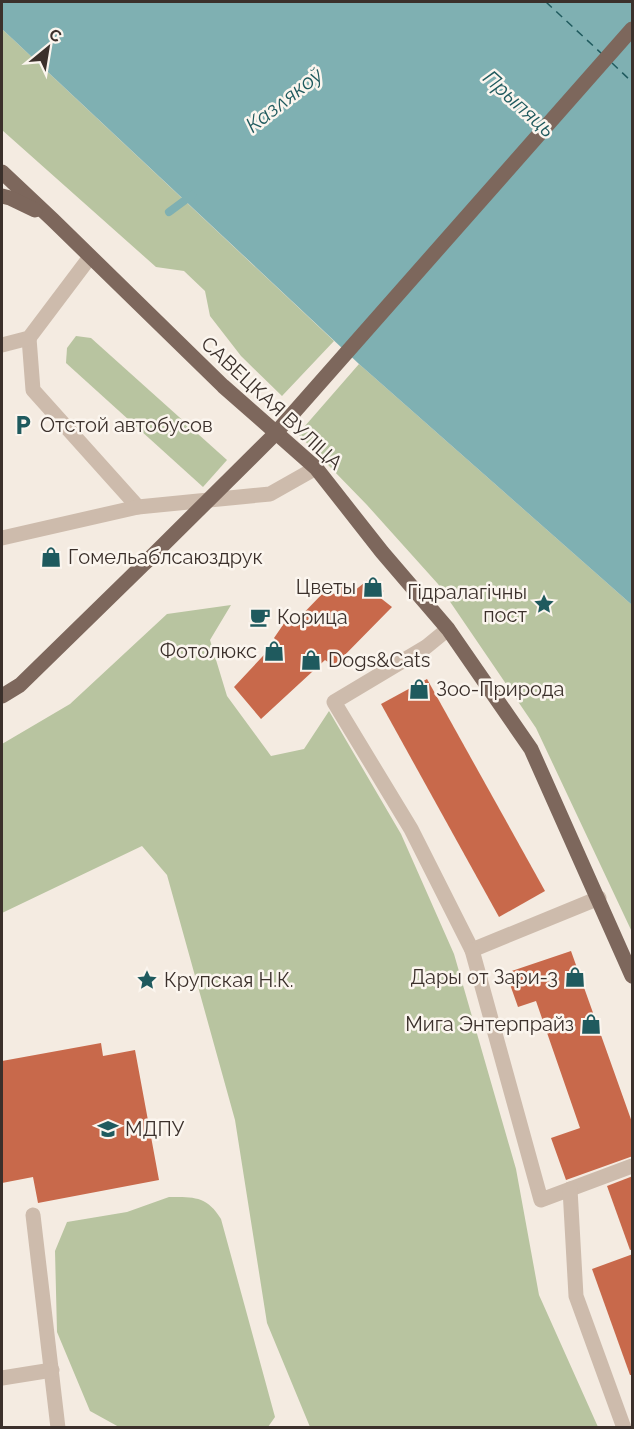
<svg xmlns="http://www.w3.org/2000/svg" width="634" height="1429" font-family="Raleway,sans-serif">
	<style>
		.green { fill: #b8c4a0 }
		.water { fill: #7fb0b2 }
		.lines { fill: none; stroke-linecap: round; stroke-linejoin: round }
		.stream { stroke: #7fb0b2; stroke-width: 8 }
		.ferry { stroke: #1f5a5e; stroke-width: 1.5; stroke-dasharray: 8 6; stroke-linecap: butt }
		.building { fill: #c8694b }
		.minor { stroke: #cdbbac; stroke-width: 15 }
		.major { stroke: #7d675c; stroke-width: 15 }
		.major-bridge { stroke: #7d675c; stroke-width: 15 }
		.labels { text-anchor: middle; stroke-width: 5; stroke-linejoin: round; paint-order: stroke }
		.street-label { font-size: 20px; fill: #3b302b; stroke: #fbf5ee }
		.poi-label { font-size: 20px; fill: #3b302b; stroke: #fbf5ee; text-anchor: start }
		.water-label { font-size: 21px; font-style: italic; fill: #1f5a5e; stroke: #fbf5ee }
	</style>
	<rect width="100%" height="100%" fill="#f4ebe1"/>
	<g class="green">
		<polygon points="2,29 334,341 282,396 241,356 210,316 205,291 184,271 156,267 2,130"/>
		<polygon points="76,336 91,338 227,460 203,487 66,363 67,348"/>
		<polygon points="359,364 632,605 632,932 536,728 438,584 367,505 298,434"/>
		<polygon points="231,605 210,640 227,696 271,756 304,749 329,711 401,834 454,954 516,1169 539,1295 598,1427 310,1427 267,1323 235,1120 167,875 142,846 2,913 2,744 70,704 167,614"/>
		<path d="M169,1197C194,1197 207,1196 221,1219L275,1417L268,1427H119L90,1411L57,1332L55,1251L67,1222L127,1212Z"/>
	</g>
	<polygon class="water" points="2,2 632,2 632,605 359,364 2,29"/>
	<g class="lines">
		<polyline class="stream" points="169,212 192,195"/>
		<g class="ferry">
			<polyline points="546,2 602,54"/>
			<polyline points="612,63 632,82"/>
		</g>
	</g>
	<g class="building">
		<polygon points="369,579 384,591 378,596 392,607 334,666 325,660 261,719 234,687 277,641 274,638 287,619 294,623 325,591 335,594 344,584 354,591"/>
		<polygon points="427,679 545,891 499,917 381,704"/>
		<polygon points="571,951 633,1125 633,1156 566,1180 551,1138 580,1128 536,1001 518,1007 506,973"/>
		<polygon points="101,1043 103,1056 135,1050 159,1180 38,1203 33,1177 2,1183 2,1061"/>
		<polygon points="633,1176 633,1249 630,1250 607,1186"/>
		<polygon points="633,1254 633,1375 630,1375 592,1269"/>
	</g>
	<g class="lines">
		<g class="minor">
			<polyline points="29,338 33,390 138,507"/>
			<polyline points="2,345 29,338 90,257"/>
			<polyline points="2,538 138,507 270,494 316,468"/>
			<polyline points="448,629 426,647 334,702 411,829 472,950 599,898"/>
			<polyline points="472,950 541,1200 632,1166"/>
			<polyline points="570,1189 576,1296 624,1428"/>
			<polyline points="33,1215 58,1428"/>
			<polyline points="2,1378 52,1370"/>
		</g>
		<g class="major">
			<polyline points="2,172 53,220 223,386 316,468 382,552 448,629 531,749 632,976"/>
			<polyline points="2,196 10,198 35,210"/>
			<polyline points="2,696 20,685 147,561"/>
		</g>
		<polyline class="major-bridge" points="147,561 273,436 632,29"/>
	</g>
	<defs>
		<g id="parking-bare" transform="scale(1.62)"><path d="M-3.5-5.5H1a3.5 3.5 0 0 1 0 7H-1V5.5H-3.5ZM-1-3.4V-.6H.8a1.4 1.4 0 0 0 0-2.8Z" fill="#1f5a5e" stroke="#fbf5ee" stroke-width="2.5" paint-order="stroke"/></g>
		<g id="shop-bare" transform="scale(1.62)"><path d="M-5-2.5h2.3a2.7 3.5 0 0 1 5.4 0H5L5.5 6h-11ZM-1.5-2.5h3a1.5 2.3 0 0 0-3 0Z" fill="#1f5a5e" stroke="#fbf5ee" stroke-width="2.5" paint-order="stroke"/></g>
		<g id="sight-bare" transform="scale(1.62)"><path d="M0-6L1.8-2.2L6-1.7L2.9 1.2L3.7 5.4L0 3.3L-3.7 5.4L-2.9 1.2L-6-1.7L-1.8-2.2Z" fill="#1f5a5e" stroke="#fbf5ee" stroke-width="2.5" paint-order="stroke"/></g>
		<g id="cafe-bare" transform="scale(1.62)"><path d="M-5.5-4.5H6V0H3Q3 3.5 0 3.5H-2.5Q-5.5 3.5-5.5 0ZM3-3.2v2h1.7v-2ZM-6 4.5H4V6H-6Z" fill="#1f5a5e" stroke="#fbf5ee" stroke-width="2.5" paint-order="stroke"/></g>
		<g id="university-bare" transform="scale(1.62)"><path d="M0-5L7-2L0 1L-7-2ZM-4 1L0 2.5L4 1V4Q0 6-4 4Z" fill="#1f5a5e" stroke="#fbf5ee" stroke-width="2.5" paint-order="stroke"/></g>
	</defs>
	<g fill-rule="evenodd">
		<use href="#parking-bare" x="23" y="425"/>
		<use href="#shop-bare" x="51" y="557"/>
		<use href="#shop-bare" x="373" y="587"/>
		<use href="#sight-bare" x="544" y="604"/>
		<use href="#cafe-bare" x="260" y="617"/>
		<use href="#shop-bare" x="274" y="651"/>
		<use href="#shop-bare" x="311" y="660"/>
		<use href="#shop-bare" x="419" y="689"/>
		<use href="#shop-bare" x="575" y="977"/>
		<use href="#sight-bare" x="147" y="980"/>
		<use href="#shop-bare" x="591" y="1024"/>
		<use href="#university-bare" x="108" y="1129"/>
	</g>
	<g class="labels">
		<g class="street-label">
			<text transform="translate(272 403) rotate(43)" y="7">САВЕЦКАЯ ВУЛІЦА</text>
		</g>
		<g class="poi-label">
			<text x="40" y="432">Отстой автобусов</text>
			<text x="68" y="564">Гомельаблсаюздрук</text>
			<text x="356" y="594" text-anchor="end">Цветы</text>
			<text x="527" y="599" text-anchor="end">Гідралагічны<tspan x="527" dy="23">пост</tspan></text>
			<text x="277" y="624">Корица</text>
			<text x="257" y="658" text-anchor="end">Фотолюкс</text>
			<text x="328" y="667">Dogs&amp;Cats</text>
			<text x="436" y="696">Зоо-Природа</text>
			<text x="558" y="984" text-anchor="end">Дары от Зари-3</text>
			<text x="164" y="987">Крупская Н.К.</text>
			<text x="574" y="1031" text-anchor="end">Мига Энтерпрайз</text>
			<text x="125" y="1136">МДПУ</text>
		</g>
		<g class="water-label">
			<text transform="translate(284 100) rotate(-38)" y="7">Казлякоў</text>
			<text transform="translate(519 104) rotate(42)" y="7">Прыпяць</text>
		</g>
	</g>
	<rect width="634" height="1429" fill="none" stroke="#3b302b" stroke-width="6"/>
	<g transform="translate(48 48) rotate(30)" stroke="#fbf5ee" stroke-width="4.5" paint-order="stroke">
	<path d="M0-4.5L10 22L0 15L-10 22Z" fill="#3b302b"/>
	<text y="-9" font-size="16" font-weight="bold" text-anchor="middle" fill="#3b302b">С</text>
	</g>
</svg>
